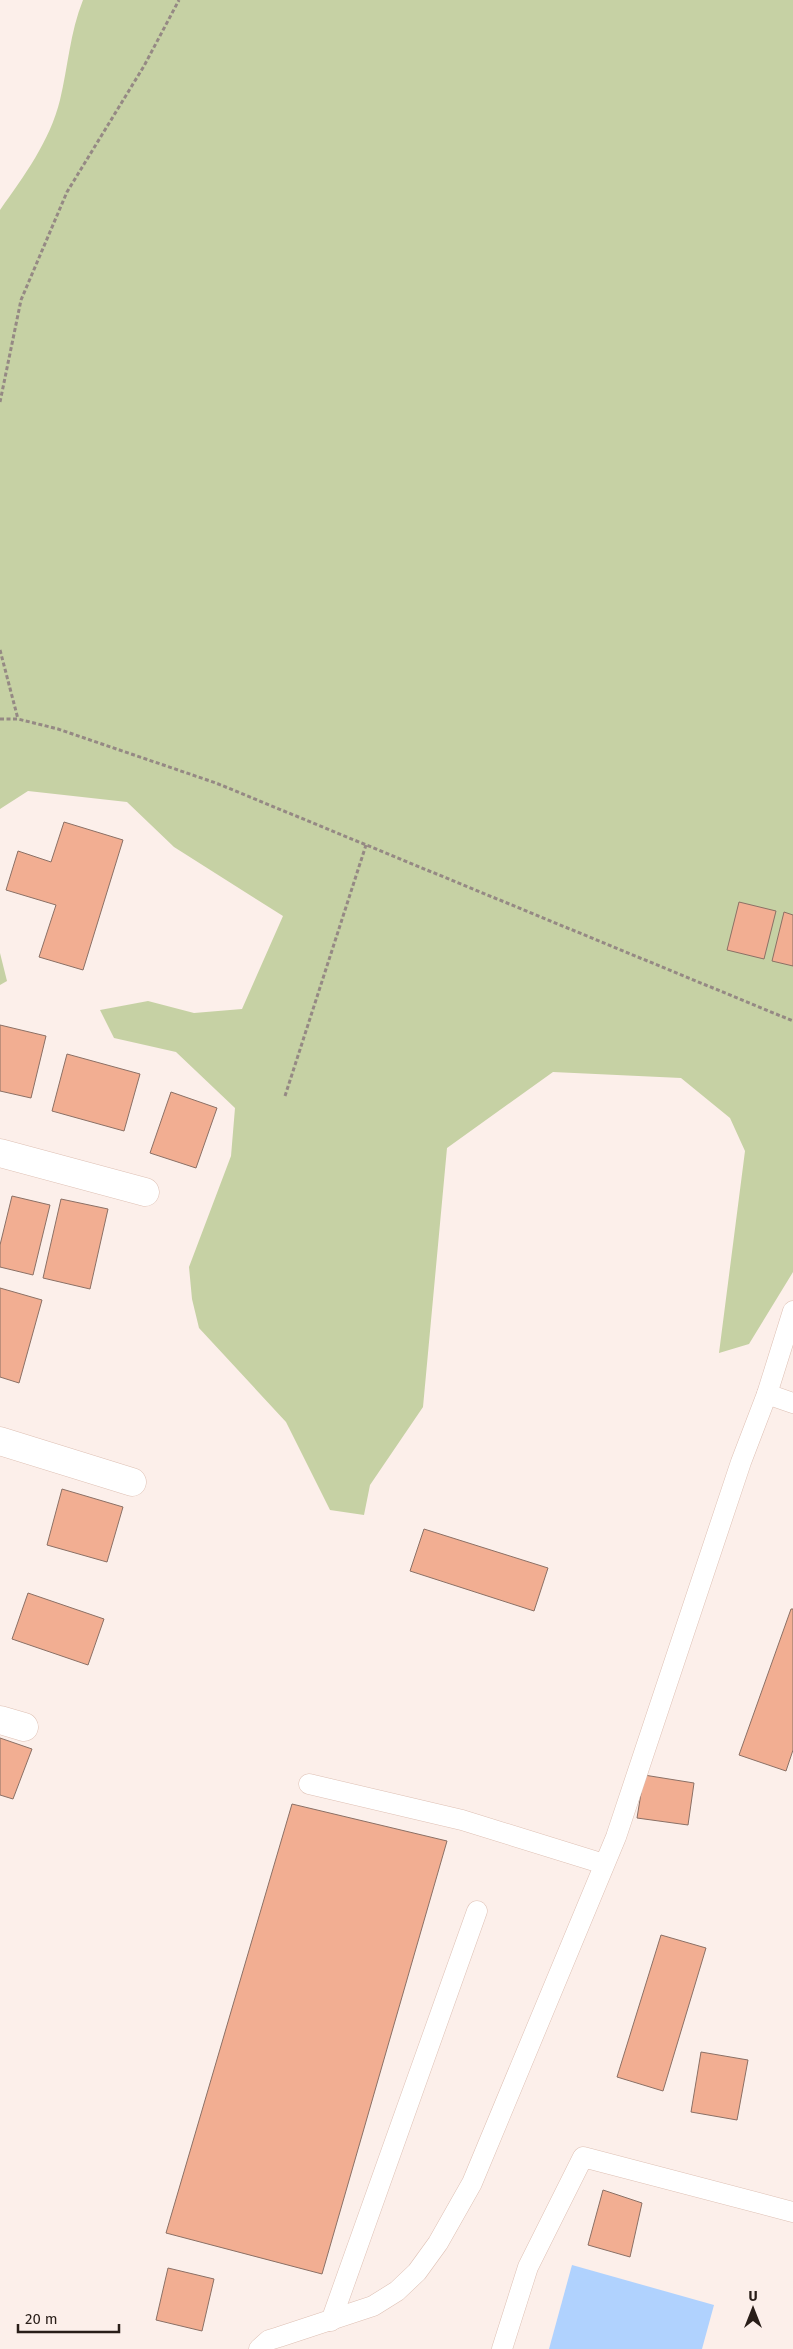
<svg xmlns="http://www.w3.org/2000/svg" width="793" height="2349" font-family="'Fira Sans',sans-serif">
	<style>
		.green { fill: #c6d1a4 }
		.water { fill: #b0d2fe }
		.building { fill: #f2ae92; stroke: #8b7065 }
		.lines { fill: none; stroke-linecap: round; stroke-linejoin: round }
		.lane-casing { stroke: #dec0b4; stroke-width: 21 }
		.street-casing { stroke: #dec0b4; stroke-width: 29 }
		.path { stroke: #958984; stroke-width: 3; stroke-dasharray: 4 2.5; stroke-linecap: butt }
		.lane { stroke: #fff; stroke-width: 20 }
		.street { stroke: #fff; stroke-width: 28 }
	</style>
	<rect width="100%" height="100%" fill="#fcefea"/>
	<g class="green">
		<path d="M83,0H793V1272L749,1344L719,1353L745,1151L730,1118L681,1078L553,1072L447,1148L423,1407L370,1485L364,1515L330,1510L286,1422L199,1328L192,1299L189,1267L231,1156L235,1108L176,1052L114,1038L100,1010L148,1001L194,1013L242,1009L283,916L174,847L127,802L28,791L0,809V210C24,176 50,141 60,100C68,67 70,32 83,0Z"/>
		<polygon points="0,953 7,981 0,985"/>
	</g>
	<polygon class="water" points="572,2265 714,2305 702,2349 549,2349"/>
	<g class="building">
		<polygon points="64,822 123,840 83,970 39,957 56,905 6,890 18,851 51,862"/>
		<polygon points="739,902 776,911 764,959 727,950"/>
		<polygon points="784,912 793,915 793,966 772,961"/>
		<polygon points="0,1025 46,1036 31,1098 0,1091"/>
		<polygon points="67,1054 140,1074 124,1131 52,1111"/>
		<polygon points="171,1092 217,1108 196,1168 150,1153"/>
		<polygon points="12,1196 50,1205 33,1275 0,1267 0,1245"/>
		<polygon points="61,1199 108,1209 90,1289 43,1278"/>
		<polygon points="0,1288 42,1300 19,1383 0,1377"/>
		<polygon points="62,1489 123,1507 107,1562 47,1545"/>
		<polygon points="424,1529 548,1568 534,1611 410,1571"/>
		<polygon points="28,1593 104,1619 88,1665 12,1639"/>
		<polygon points="791,1609 793,1609 793,1750 786,1771 739,1755"/>
		<polygon points="0,1738 32,1749 13,1799 0,1795"/>
		<polygon points="644,1775 694,1783 688,1825 637,1818"/>
		<polygon points="292,1804 447,1841 322,2274 166,2233"/>
		<polygon points="661,1935 706,1948 663,2091 617,2077"/>
		<polygon points="701,2052 748,2060 737,2120 691,2112"/>
		<polygon points="603,2190 642,2203 630,2257 588,2245"/>
		<polygon points="168,2268 214,2279 202,2331 156,2320"/>
	</g>
	<g class="lines">
		<g class="lane-casing">
			<g id="lane">
				<polyline points="767,1394 793,1403"/>
				<polyline points="309,1784 462,1820 604,1864"/>
				<polyline points="331,2321 477,1911"/>
				<polyline points="259,2349 269,2340 279,2337 373,2306 397,2291 417,2272 438,2243 472,2183 616,1837 741,1462 767,1394 793,1311"/>
				<polyline points="502,2349 528,2267 583,2157 793,2212"/>
			</g>
		</g>
		<g class="street-casing">
			<g id="street">
				<polyline points="0,1153 145,1192"/>
				<polyline points="0,1441 132,1482"/>
				<polyline points="0,1720 24,1727"/>
			</g>
		</g>
		<g class="path">
			<polyline points="0,402 21,300 67,192 144,66 179,0"/>
			<polyline points="0,650 18,719"/>
			<polyline points="0,719 18,719 58,729 216,783 793,1021"/>
			<polyline points="285,1096 366,845"/>
		</g>
		<use href="#lane" class="lane"/>
		<use href="#street" class="street"/>
	</g>
	<g transform="translate(753 2309)" stroke="#fcefea" stroke-width="4" paint-order="stroke">
	<path d="M0-4L9 19L0 12L-9 19Z" fill="#291e19"/>
	<text y="-8" font-size="14" font-weight="bold" text-anchor="middle" fill="#291e19">U</text>
	</g>
	<path d="M18 2324v8h101v-8" fill="none" stroke="#291e19" stroke-width="2.5"/>
	<text x="25" y="2324" font-size="15" fill="#291e19" stroke="#fcefea" stroke-width="4" paint-order="stroke">20 m</text>
</svg>
